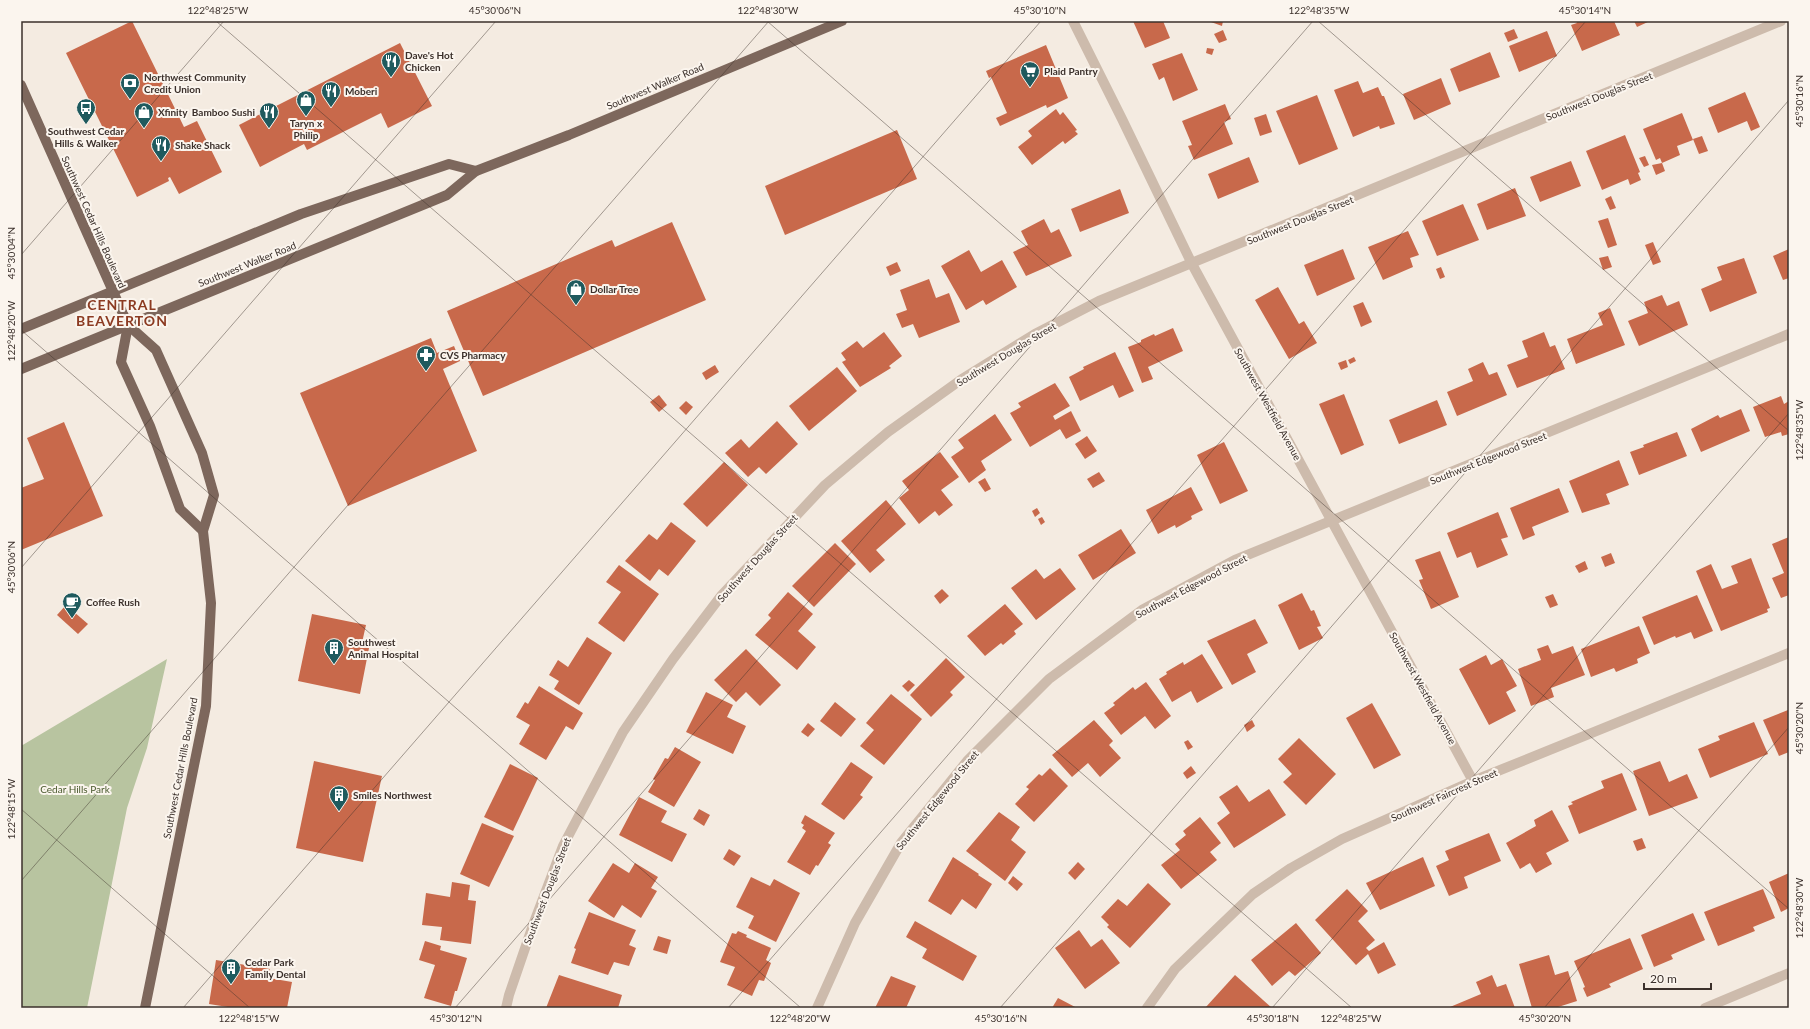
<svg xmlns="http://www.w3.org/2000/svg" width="1810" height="1029" font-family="Lato,sans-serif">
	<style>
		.green { fill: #b8c4a0 }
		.building { fill: #c8694b }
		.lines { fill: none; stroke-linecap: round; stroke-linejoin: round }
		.minor { stroke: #cdbbac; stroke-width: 10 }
		.major { stroke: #7d675c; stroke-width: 10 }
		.ticks { fill: none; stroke: #3b302b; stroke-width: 1; stroke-opacity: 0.45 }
		.labels { text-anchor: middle; stroke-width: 4; stroke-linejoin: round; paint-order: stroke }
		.poi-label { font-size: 10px; font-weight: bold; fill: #3b302b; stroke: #fbf5ee; text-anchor: start }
		.street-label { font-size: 10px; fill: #3b302b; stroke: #fbf5ee }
		.park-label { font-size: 10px; fill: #4a5a2e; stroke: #fbf5ee }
		.district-label { font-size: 14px; font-weight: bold; letter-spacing: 1px; fill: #8c3b22; stroke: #fbf5ee }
		.neatline { fill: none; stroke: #3b302b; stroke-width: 1.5 }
		.ticks-label { font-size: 10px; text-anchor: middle; fill: #3b302b }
	</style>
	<rect width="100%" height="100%" fill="#f4ebe1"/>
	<polygon class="green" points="167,659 147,748 127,808 87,1008 21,1008 21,746"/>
	<g class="building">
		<polygon points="132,21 184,127 197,121 222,172 179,194 170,177 168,178 169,181 137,197 66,53"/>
		<polygon points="1133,21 1163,21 1170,38 1145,48"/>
		<polygon points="1212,21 1223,21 1222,26 1211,22"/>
		<polygon points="1576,21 1614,21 1620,35 1582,51 1571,25 1577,23"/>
		<polygon points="1634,21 1650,21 1637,27"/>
		<polygon points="1514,29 1518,38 1508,42 1504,33"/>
		<polygon points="1223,30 1227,40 1219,43 1214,34"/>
		<polygon points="1547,31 1557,56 1519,72 1509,46"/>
		<polygon points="400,43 432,106 388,128 381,113 307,150 304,144 260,167 239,125"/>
		<polygon points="1046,45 1068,98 1047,108 1046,105 1000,126 996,118 1007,113 991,77 989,78 986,71"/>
		<polygon points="1207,48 1214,49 1212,55 1206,53"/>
		<polygon points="1490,52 1500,77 1459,92 1450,69"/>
		<polygon points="1182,53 1198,90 1173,101 1164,77 1159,80 1152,64"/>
		<polygon points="1441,78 1451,104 1414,120 1403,94"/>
		<polygon points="1358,81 1363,93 1378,87 1382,96 1384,96 1395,124 1380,129 1379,126 1353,137 1334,90"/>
		<polygon points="1745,92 1760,127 1751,131 1747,121 1718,133 1708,108"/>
		<polygon points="1317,95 1338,149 1299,165 1276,111"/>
		<polygon points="1225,104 1231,119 1224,122 1233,144 1194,160 1188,146 1192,145 1182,121"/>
		<polygon points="1056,109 1060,115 1063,112 1077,130 1075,131 1078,134 1065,144 1063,141 1032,165 1018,147 1032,136 1028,131"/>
		<polygon points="1682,113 1693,140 1677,146 1680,155 1662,163 1660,158 1656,160 1643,129"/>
		<polygon points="1266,114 1272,132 1260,136 1254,118"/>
		<polygon points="897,130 917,179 785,235 765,186"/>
		<polygon points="1625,135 1640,172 1638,173 1641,180 1630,185 1628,179 1602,190 1586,151"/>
		<polygon points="1702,136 1708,151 1699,154 1693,139"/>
		<polygon points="1645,156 1649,165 1644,167 1639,158"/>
		<polygon points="1249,157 1259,182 1218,199 1208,174"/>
		<polygon points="1571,161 1581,186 1540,202 1530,177"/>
		<polygon points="1662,163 1665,171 1656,175 1652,165"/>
		<polygon points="1515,188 1526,216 1487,230 1477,204"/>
		<polygon points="1120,189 1129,213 1080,232 1071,209"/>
		<polygon points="1611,196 1616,208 1610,210 1605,199"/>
		<polygon points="1463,204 1479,240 1437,256 1422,221"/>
		<polygon points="1608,218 1617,245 1608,248 1598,221"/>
		<polygon points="1044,219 1051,233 1059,229 1072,256 1026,276 1013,252 1028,245 1021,231"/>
		<polygon points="672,222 706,300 483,396 447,311 612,240 615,247"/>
		<polygon points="1408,231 1419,255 1410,258 1413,267 1383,280 1368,247"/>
		<polygon points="1653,242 1661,262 1653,265 1645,245"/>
		<polygon points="1343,249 1355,279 1317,296 1304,265"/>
		<polygon points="1789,249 1789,278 1783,280 1773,256"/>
		<polygon points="969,250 981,272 1002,260 1017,287 986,305 983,300 966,310 941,266"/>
		<polygon points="1608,256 1612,267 1603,270 1599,258"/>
		<polygon points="1744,258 1757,293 1710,312 1701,289 1722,280 1717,267"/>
		<polygon points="897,262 901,271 890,276 886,267"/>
		<polygon points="1441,267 1445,277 1440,279 1436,269"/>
		<polygon points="929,279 936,298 949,293 960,322 919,338 913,324 902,328 896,314 907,310 900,290"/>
		<polygon points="1278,287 1299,324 1304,321 1317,343 1289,359 1255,300"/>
		<polygon points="1662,295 1667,306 1679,301 1688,325 1639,346 1628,321 1648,313 1644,302"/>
		<polygon points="1363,302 1372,322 1361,327 1353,306"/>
		<polygon points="1610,308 1625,345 1576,364 1567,339 1603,325 1598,313"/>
		<polygon points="1173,328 1183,351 1148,367 1153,379 1142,383 1128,347 1141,342 1141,340 1154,334 1155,336"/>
		<polygon points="884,332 902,356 889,366 891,368 860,387 842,362 846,360 841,353 857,341 863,348"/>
		<polygon points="1544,332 1550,347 1555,345 1565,369 1517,388 1507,365 1528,357 1522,341"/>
		<polygon points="431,338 437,353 454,346 460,361 443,369 477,451 348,506 300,393"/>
		<polygon points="1115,352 1134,391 1119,398 1113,385 1080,401 1069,377 1084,369 1083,367"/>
		<polygon points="1354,357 1356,361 1350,364 1348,360"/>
		<polygon points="1346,360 1348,367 1341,370 1338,363"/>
		<polygon points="1483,362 1489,375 1497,372 1507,395 1457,416 1447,392 1473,381 1468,369"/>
		<polygon points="715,365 719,372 706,380 702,373"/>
		<polygon points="837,367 857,391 809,431 789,406"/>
		<polygon points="1055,383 1070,406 1053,416 1055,420 1071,411 1081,431 1066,439 1060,429 1030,447 1010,413 1021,407 1018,403"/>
		<polygon points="1344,394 1364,445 1341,455 1319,404"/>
		<polygon points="659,395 667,405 659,412 650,402"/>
		<polygon points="1781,396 1784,404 1789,401 1789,434 1782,436 1781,432 1765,437 1753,407"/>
		<polygon points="1437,400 1447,425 1399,444 1389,420"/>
		<polygon points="686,401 693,407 686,415 679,408"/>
		<polygon points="1741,409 1750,431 1701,452 1691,429 1718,415 1720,418"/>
		<polygon points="995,414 1012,440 981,461 986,470 969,483 951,457 964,448 958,440"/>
		<polygon points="777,421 798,444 766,474 759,467 748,477 725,453 741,439 749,448"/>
		<polygon points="64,422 103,516 21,550 21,488 44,479 27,438"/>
		<polygon points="1677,432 1687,456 1639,475 1630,452 1644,447 1643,445"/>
		<polygon points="1087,436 1097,451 1085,459 1075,444"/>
		<polygon points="1224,442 1248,491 1220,504 1197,455"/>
		<polygon points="940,452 959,477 941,490 953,505 939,516 935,511 919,524 899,498 909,490 902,481"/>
		<polygon points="1619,460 1629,485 1606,494 1610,504 1582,513 1569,481"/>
		<polygon points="724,462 748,485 707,527 683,504"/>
		<polygon points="1099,472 1105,481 1093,488 1087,479"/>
		<polygon points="985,478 991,489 985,492 978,482"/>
		<polygon points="1191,487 1203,510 1191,516 1192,519 1176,528 1175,525 1158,534 1146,510"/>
		<polygon points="1559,488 1569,512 1532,527 1535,535 1523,540 1510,508"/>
		<polygon points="886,500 906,524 876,550 885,560 870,573 841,541"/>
		<polygon points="1037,508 1040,513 1035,517 1032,511"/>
		<polygon points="1498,512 1508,537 1501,539 1508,555 1477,568 1471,552 1457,558 1447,533"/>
		<polygon points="1042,517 1045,522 1041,525 1038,519"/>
		<polygon points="671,522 696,541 668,576 659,569 650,581 625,561 649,534 657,540"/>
		<polygon points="1121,529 1136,553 1093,580 1078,555"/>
		<polygon points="1789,537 1789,595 1781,598 1772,578 1784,573 1772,544"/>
		<polygon points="835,543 856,564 814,607 792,586"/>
		<polygon points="1440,551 1459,597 1431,609 1419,580 1423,579 1415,560"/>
		<polygon points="1611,553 1615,563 1605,567 1601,557"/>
		<polygon points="1751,558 1770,608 1767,609 1768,612 1721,631 1696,571 1711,564 1722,589 1738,583 1731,566"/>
		<polygon points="1585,561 1588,569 1579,573 1575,566"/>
		<polygon points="619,565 659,594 624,642 598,623 621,592 606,582"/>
		<polygon points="1060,568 1076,589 1036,620 1011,588 1036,569 1044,579"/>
		<polygon points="942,589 949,596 940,604 934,596"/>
		<polygon points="788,592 813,614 798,631 816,647 797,670 755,635 771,618 768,615"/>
		<polygon points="1302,593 1311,611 1314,610 1321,626 1317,627 1323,638 1299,650 1278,605"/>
		<polygon points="1553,594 1558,605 1550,608 1545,597"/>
		<polygon points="1697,595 1713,631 1694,639 1691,632 1676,638 1675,636 1654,645 1642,617"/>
		<polygon points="1005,604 1023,624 1014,631 1016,634 1003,645 1001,643 985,656 967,636"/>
		<polygon points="66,605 88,624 78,634 57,615"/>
		<polygon points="312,614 366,625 361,647 369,648 360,694 298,681"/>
		<polygon points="1255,619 1268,643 1247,654 1256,672 1232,685 1207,641"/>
		<polygon points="1639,626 1650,653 1637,659 1638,663 1616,672 1614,668 1591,677 1581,649"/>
		<polygon points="587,637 612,653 579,705 554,689 559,681 549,675 558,660 568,667"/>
		<polygon points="1548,645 1552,654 1573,646 1585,675 1551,688 1554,697 1531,706 1518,669 1541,660 1537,649"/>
		<polygon points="746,649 781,685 760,706 746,692 736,702 714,680"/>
		<polygon points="1202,654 1223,688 1197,703 1191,691 1172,702 1159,679 1167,674 1166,672 1183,662 1184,665"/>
		<polygon points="1486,655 1491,665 1502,659 1517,686 1506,692 1516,711 1489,725 1459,669"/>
		<polygon points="946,658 965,677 950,692 953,695 931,717 910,695"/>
		<polygon points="909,680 915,685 908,692 902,686"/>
		<polygon points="1146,682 1171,716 1155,729 1145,716 1121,735 1104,713 1115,705 1113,703 1133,687 1135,690"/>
		<polygon points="539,686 583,713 573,730 566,726 546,760 519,744 530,725 516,717 525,702 528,704"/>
		<polygon points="706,692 733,705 727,717 746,726 733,754 686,732"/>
		<polygon points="891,694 922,719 884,765 860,746 874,730 866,723"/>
		<polygon points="835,702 856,719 841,737 820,721"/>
		<polygon points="1372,703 1401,755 1374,769 1346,718"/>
		<polygon points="1788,710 1789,752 1779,756 1763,720"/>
		<polygon points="1094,720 1113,741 1109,745 1121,758 1100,777 1088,763 1072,777 1052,755"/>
		<polygon points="1252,720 1255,726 1247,732 1244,725"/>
		<polygon points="1754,722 1768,754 1710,778 1698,749 1720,740 1718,736"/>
		<polygon points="808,723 815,729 808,737 801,732"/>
		<polygon points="1299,738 1336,774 1306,805 1283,782 1292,774 1278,759"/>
		<polygon points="1188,740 1193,747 1188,750 1184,742"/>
		<polygon points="675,747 701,762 674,807 648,792 655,780 653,779 665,758 668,759"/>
		<polygon points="314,761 382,776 363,862 296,848"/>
		<polygon points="1660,761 1669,782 1687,774 1698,798 1649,816 1633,771"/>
		<polygon points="851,762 873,777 860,795 863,797 844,820 821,804"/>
		<polygon points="510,764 538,778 513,831 484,817"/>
		<polygon points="1191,766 1196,773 1187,779 1183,773"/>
		<polygon points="1050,768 1068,786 1034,822 1015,804 1029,789 1026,787 1039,774 1042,776"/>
		<polygon points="1622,773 1637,810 1579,834 1568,806 1573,804 1571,802 1604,788 1601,781"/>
		<polygon points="1237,785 1249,802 1269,789 1286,815 1234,848 1217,823 1230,813 1219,797"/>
		<polygon points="639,797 667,811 661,822 687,834 672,862 619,835"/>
		<polygon points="699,809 710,815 704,826 693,819"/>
		<polygon points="1552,810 1569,841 1546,853 1552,864 1536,873 1530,863 1520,869 1506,843 1536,826 1534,820"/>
		<polygon points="999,812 1020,827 1011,840 1026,852 1005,881 966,851"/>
		<polygon points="805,815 835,833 828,843 831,845 818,866 816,865 810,875 787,862 806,831 802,828 804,825 801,823"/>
		<polygon points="1200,817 1221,843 1210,852 1217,860 1181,889 1161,865 1180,850 1175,844 1186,835 1183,831"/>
		<polygon points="482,823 514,836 489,887 460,874"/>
		<polygon points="1489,833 1501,861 1464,877 1468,888 1449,896 1436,866 1449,860 1445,851"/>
		<polygon points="1642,838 1646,848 1637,851 1633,841"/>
		<polygon points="729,849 741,856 734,866 723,859"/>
		<polygon points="953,857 979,874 978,875 992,884 976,909 962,899 951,915 928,901"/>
		<polygon points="1423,857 1435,886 1380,910 1366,883"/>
		<polygon points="1078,862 1085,869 1075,880 1068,873"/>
		<polygon points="613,863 629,873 635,863 658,877 651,888 657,891 641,918 622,905 614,918 588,901"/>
		<polygon points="1789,873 1789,908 1781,912 1769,882"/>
		<polygon points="1013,876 1023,884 1017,891 1008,883"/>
		<polygon points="751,877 770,886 774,879 800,893 776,942 748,928 754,916 736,907"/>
		<polygon points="452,882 470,885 468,900 476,901 471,944 440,940 442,927 422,925 426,893 450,897"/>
		<polygon points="1148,883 1171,904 1130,948 1107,927 1109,925 1101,917 1118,899 1127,906"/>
		<polygon points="1347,889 1368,911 1358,921 1375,940 1366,948 1369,951 1384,942 1396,965 1378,974 1368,954 1356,965 1315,920"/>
		<polygon points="1763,889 1775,918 1753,927 1755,931 1718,946 1704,912"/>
		<polygon points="589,912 636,930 629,945 636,948 629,966 614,962 608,975 571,963 576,949 574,948"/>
		<polygon points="1693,913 1705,940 1671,955 1673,959 1654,967 1641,935"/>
		<polygon points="915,921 977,956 963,981 922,958 927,949 906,937"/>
		<polygon points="1296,923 1321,953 1295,976 1289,971 1272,986 1251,960"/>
		<polygon points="1079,930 1091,947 1102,939 1120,963 1085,989 1055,948"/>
		<polygon points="738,931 747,935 746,937 771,948 766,960 771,963 764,981 759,980 752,996 727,985 735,967 720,962 732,933 736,934"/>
		<polygon points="658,936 671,940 667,954 653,950"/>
		<polygon points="1630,938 1643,969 1609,984 1611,987 1587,997 1583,988 1585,987 1574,961"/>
		<polygon points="425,941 441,946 440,950 467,958 457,991 455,991 451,1006 424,998 435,965 419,960"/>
		<polygon points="1549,955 1555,975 1568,971 1577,1001 1555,1008 1532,1008 1519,964"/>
		<polygon points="216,960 270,969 269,978 292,982 287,1008 234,1008 209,1004"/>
		<polygon points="559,975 622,995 618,1008 546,1008"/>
		<polygon points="1235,975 1272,1008 1205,1008"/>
		<polygon points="1492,975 1497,987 1506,984 1515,1008 1451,1008 1450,1007 1481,994 1476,982"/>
		<polygon points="891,976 916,986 906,1008 875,1008"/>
		<polygon points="1058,998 1077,1008 1052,1008"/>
	</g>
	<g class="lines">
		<g class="minor">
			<polyline points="1073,21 1122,119 1192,264 1473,781"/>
			<polyline points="506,1008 509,995 533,925 563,846 623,732 673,659 721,596 825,485 888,432 962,379 1035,334 1099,301 1781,21"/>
			<polyline points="817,1008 855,923 901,843 968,760 1049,679 1142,610 1235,560 1789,334"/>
			<polyline points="1147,1008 1175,969 1253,894 1291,868 1342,839 1473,781 1789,653"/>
			<polyline points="1705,1008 1789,973"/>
		</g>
		<g class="major">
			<polyline points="21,85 128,325 156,350 202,453 214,495 203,531 211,603 206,706 145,1008"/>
			<polyline points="128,325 121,362 150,426 180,509 203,531"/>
			<polyline points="21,329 301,214 449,164 476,171"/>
			<polyline points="21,369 447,195 476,171 569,135 842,21"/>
		</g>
	</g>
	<path class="ticks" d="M216,21L1352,1008M767,21L1789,909M1318,21L1789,431M21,255L224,21M21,330L801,1008M21,568L496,21M21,809L250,1008M21,881L769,21M183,1008L1041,21M455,1008L1313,21M728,1008L1586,21M1000,1008L1789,100M1272,1008L1789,413M1544,1008L1789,727"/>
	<defs>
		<g id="restaurant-pin" transform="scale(1)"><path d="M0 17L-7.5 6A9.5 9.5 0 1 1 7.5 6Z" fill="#1f5a5e" stroke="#fbf5ee"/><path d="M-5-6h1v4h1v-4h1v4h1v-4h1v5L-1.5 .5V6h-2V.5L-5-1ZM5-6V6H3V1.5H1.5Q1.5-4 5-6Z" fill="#fff"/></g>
		<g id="supermarket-pin" transform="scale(1)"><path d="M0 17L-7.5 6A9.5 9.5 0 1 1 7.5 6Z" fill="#1f5a5e" stroke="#fbf5ee"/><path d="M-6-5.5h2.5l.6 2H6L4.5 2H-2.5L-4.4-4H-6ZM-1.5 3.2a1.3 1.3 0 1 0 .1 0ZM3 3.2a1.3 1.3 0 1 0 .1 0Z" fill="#fff"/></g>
		<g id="bank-pin" transform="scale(1)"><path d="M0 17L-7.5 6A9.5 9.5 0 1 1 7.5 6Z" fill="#1f5a5e" stroke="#fbf5ee"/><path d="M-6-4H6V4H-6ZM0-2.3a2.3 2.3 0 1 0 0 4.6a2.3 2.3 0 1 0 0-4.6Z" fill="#fff"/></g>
		<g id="shop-pin" transform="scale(1)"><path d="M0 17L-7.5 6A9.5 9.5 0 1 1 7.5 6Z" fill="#1f5a5e" stroke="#fbf5ee"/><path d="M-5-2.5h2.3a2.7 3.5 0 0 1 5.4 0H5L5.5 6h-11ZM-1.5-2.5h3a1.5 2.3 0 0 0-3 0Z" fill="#fff"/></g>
		<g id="bus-pin" transform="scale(1)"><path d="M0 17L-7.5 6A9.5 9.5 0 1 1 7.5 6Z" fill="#1f5a5e" stroke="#fbf5ee"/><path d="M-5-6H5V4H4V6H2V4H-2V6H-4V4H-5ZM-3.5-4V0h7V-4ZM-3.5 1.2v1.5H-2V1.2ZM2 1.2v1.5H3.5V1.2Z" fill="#fff"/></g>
		<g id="pharmacy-pin" transform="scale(1)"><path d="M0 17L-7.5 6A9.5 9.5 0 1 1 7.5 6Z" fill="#1f5a5e" stroke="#fbf5ee"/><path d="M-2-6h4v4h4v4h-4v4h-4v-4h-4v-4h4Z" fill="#fff"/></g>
		<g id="cafe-pin" transform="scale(1)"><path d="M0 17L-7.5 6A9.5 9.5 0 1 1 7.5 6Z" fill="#1f5a5e" stroke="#fbf5ee"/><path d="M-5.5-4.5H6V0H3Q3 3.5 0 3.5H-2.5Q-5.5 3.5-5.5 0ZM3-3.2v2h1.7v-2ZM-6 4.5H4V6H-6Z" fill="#fff"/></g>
		<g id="building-pin" transform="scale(1)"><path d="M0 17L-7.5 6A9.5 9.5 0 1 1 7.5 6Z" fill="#1f5a5e" stroke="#fbf5ee"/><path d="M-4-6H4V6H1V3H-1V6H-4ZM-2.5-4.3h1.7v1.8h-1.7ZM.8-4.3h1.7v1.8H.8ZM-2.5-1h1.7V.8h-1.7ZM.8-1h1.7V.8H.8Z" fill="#fff"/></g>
	</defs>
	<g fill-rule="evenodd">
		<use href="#restaurant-pin" x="391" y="61"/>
		<use href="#supermarket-pin" x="1030" y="71"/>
		<use href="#bank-pin" x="130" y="83"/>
		<use href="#restaurant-pin" x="331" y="91"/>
		<use href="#shop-pin" x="306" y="100"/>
		<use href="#bus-pin" x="86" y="108"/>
		<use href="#shop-pin" x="144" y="112"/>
		<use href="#restaurant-pin" x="269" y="112"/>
		<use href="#restaurant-pin" x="161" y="145"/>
		<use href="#shop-pin" x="576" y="289"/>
		<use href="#pharmacy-pin" x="426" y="355"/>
		<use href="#cafe-pin" x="72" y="602"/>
		<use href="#building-pin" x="334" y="648"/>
		<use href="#building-pin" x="339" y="795"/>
		<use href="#building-pin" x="231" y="968"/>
	</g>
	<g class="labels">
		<g class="poi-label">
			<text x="405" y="59">Dave's Hot<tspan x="405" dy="12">Chicken</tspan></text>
			<text x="1044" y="75">Plaid Pantry</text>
			<text x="144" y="81">Northwest Community<tspan x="144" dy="12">Credit Union</tspan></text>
			<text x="345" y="95">Moberi</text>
			<text x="158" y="116">Xfinity</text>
			<text x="255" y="116" text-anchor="end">Bamboo Sushi</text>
			<text x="306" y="127" text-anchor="middle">Taryn x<tspan x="306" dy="12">Philip</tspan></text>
			<text x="86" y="135" text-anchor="middle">Southwest Cedar<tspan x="86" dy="12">Hills &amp; Walker</tspan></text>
			<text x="175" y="149">Shake Shack</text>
			<text x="590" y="293">Dollar Tree</text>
			<text x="440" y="359">CVS Pharmacy</text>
			<text x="86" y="606">Coffee Rush</text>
			<text x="348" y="646">Southwest<tspan x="348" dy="12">Animal Hospital</tspan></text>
			<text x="353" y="799">Smiles Northwest</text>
			<text x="245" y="966">Cedar Park<tspan x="245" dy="12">Family Dental</tspan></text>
		</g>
		<g class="street-label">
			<text transform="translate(655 86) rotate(-23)" y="4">Southwest Walker Road</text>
			<text transform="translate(1599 96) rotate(-22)" y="4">Southwest Douglas Street</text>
			<text transform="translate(1300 220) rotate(-22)" y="4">Southwest Douglas Street</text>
			<text transform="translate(94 222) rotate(66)" y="4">Southwest Cedar Hills Boulevard</text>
			<text transform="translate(247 264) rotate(-22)" y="4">Southwest Walker Road</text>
			<text transform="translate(1006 354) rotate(-31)" y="4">Southwest Douglas Street</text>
			<text transform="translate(1268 404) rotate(61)" y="4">Southwest Westfield Avenue</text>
			<text transform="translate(1488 458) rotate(-22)" y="4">Southwest Edgewood Street</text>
			<text transform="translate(757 558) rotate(-48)" y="4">Southwest Douglas Street</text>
			<text transform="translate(1191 586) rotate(-28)" y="4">Southwest Edgewood Street</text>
			<text transform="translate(1423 688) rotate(61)" y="4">Southwest Westfield Avenue</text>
			<text transform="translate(180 768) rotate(-79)" y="4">Southwest Cedar Hills Boulevard</text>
			<text transform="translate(1444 795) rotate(-24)" y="4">Southwest Faircrest Street</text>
			<text transform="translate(937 800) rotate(-51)" y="4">Southwest Edgewood Street</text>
			<text transform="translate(547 891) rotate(-69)" y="4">Southwest Douglas Street</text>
		</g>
		<g class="park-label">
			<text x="75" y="793">Cedar Hills Park</text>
		</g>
		<g class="district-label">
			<text x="122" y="310">CENTRAL<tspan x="122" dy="16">BEAVERTON</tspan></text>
		</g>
	</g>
	<rect width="1810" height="1029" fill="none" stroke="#fbf5ee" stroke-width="44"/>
	<path d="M1644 983v6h67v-6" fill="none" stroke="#3b302b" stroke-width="2"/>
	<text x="1650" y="983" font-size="12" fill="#3b302b" stroke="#fbf5ee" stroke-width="3" paint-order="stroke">20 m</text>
	<rect x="22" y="22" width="1766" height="985" class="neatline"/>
	<g class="ticks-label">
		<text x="218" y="14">122°48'25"W</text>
		<text x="495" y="14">45°30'06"N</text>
		<text x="768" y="14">122°48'30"W</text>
		<text x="1040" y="14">45°30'10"N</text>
		<text x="1319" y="14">122°48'35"W</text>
		<text x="1585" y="14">45°30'14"N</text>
		<text transform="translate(1799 101) rotate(-90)" y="4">45°30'16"N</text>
		<text transform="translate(11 253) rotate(-90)" y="4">45°30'04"N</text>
		<text transform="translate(11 331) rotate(-90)" y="4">122°48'20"W</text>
		<text transform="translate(1799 430) rotate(-90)" y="4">122°48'35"W</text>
		<text transform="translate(11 567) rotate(-90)" y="4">45°30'06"N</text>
		<text transform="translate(1799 728) rotate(-90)" y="4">45°30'20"N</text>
		<text transform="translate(11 809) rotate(-90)" y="4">122°48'15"W</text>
		<text transform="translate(1799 908) rotate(-90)" y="4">122°48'30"W</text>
		<text x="249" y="1022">122°48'15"W</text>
		<text x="456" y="1022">45°30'12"N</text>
		<text x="800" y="1022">122°48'20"W</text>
		<text x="1001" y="1022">45°30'16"N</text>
		<text x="1273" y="1022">45°30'18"N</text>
		<text x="1351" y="1022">122°48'25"W</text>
		<text x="1545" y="1022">45°30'20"N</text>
	</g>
</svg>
